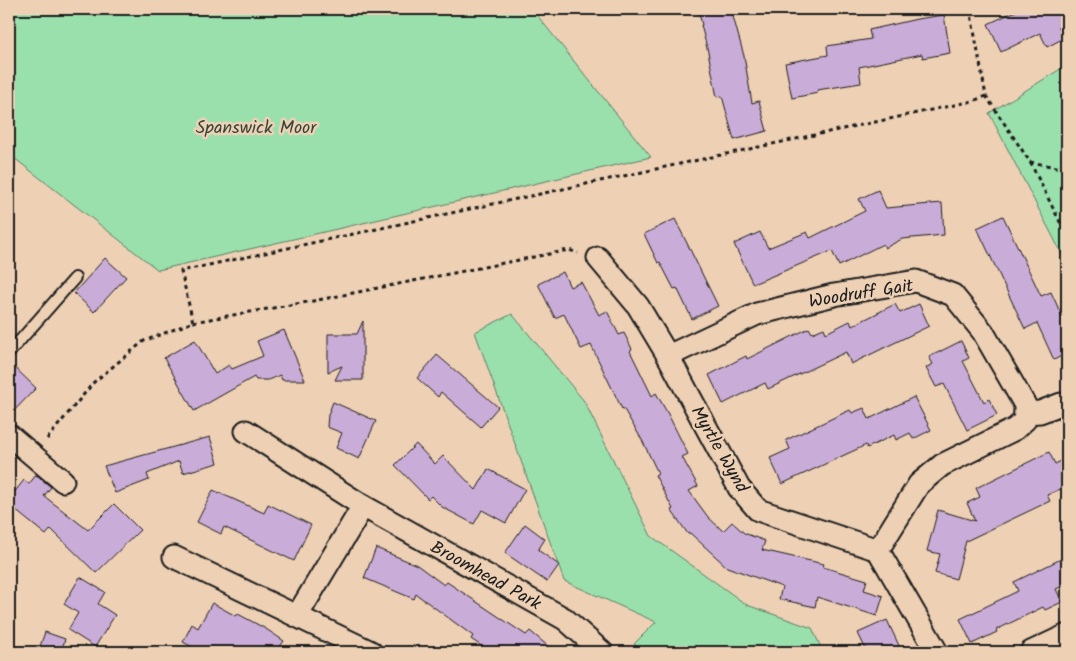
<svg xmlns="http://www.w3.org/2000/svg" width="1076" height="661" font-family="Kalam,sans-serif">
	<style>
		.green { fill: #9ae0ad; stroke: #5b7e64 }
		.building { fill: #caacd8; stroke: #1c1c1c }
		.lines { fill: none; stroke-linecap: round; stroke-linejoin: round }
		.service-casing { stroke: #1c1c1c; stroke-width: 14 }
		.minor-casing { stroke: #1c1c1c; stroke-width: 25 }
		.path { stroke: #1c1c1c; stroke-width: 3; stroke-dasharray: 4 4; stroke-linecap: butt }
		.service { stroke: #eed1b5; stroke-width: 10 }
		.minor { stroke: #eed1b5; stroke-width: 21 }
		.labels { text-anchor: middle; stroke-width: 5; stroke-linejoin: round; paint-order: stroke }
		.park-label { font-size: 18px; fill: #354339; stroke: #eed1b5 }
		.street-label { font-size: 18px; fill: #1c1c1c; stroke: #eed1b5 }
	</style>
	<rect width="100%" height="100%" fill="#eed1b5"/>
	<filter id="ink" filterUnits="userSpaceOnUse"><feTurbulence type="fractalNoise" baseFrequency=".02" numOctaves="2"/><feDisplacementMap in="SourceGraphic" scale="10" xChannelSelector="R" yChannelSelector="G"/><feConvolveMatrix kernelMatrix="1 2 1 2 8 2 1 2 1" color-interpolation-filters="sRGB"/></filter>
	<g filter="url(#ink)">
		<g class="green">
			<polygon points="9,9 532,9 651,157 158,270 9,154"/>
			<polygon points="1067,65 1067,264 989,113"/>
			<polygon points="512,314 584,401 651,536 747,605 812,628 823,652 643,652 634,644 656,622 564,581 475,332"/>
		</g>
		<g class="building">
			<polygon points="698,9 731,9 744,56 752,103 759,101 767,131 734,140 722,96 717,97 708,52 701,25 702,25"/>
			<polygon points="1020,9 1067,9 1067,23 1059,27 1064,38 1047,47 1040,33 1001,52 988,24"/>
			<polygon points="944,15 950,53 923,58 922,54 859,67 861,83 817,90 818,93 792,98 785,63 828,55 827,46 871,39 869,30 917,19"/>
			<polygon points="878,190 886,208 942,203 944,235 902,239 885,248 883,244 839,266 832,251 753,284 734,244 760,232 768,248 807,232 810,238 865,211 859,199"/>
			<polygon points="1003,216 1041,296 1051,292 1067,327 1067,353 1054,360 1037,323 1025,329 977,228"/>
			<polygon points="675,219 718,306 692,319 677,288 674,289 660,262 658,263 644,234"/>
			<polygon points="105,258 126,277 94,312 74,293"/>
			<polygon points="563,272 570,287 581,282 599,315 607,311 619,335 624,333 632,349 630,351 652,396 656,393 668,414 688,454 682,457 698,486 689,491 708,517 723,531 732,522 744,533 765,541 762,550 824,564 823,567 867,580 864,590 883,596 877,616 817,597 815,607 779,599 782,587 727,567 690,533 688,534 671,510 673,509 655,475 658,473 642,440 623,408 622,409 591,345 581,349 564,314 555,318 538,284"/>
			<polygon points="895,304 900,313 919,304 929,326 851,364 846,352 768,389 765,383 723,404 709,375 746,356 747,359 809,328 812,333 824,328 826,333 850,321 852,326"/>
			<polygon points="363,321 363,380 335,380 342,366 328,372 328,334 357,334"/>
			<polygon points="284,330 305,380 282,380 280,375 268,380 256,380 254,377 194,411 164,358 195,340 215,374 229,365 232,369 263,356 257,341"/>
			<polygon points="961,341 969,358 963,361 984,402 989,399 997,415 967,430 944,384 936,387 926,368 933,364 929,357"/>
			<polygon points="437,355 498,407 481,427 441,392 438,397 417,378"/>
			<polygon points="9,362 36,388 9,416"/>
			<polygon points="914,397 931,430 913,439 910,433 896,440 894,435 867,448 866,445 782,484 770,458 790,449 786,440 850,410 852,413 864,408 869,419"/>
			<polygon points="333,402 376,421 359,459 336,448 342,433 327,427 328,415"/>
			<polygon points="210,437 218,463 183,473 179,461 147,474 149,480 115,493 104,466"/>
			<polygon points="416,444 435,464 443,456 476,490 488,469 525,489 506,523 482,510 474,524 442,507 431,496 428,499 395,465"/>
			<polygon points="1049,452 1055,464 1067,458 1067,486 1047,495 1050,501 966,541 956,579 935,573 940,554 927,551 938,510 975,521 967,503 980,497 976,488"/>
			<polygon points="36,475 51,487 44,496 88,530 114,504 140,530 96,573 51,529 46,535 9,505 9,499 24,480 29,484"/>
			<polygon points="213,490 264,513 268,504 311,525 294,561 224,527 221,534 197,522"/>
			<polygon points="525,524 545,539 538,550 559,565 547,582 505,553"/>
			<polygon points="376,548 417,565 444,585 447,582 526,635 530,631 555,652 490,652 471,639 473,636 416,594 414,599 364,578"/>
			<polygon points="1067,556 1067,584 1056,589 1062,602 1045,610 1043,607 996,630 997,632 972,644 960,619 1018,591 1014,582"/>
			<polygon points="80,577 105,592 98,604 115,615 95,647 68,630 78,613 64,604"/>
			<polygon points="212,603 236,616 238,614 266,629 284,641 276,652 202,652 183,642 192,624 198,628"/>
			<polygon points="887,620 902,652 867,652 858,633"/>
			<polygon points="45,632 65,639 61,652 38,652"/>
		</g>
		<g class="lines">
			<g class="service-casing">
				<polyline id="service" points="9,353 75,278"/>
			</g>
			<g class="minor-casing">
				<g id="minor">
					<polyline points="598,258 638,306 668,356 739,488 758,510 878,550 937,652"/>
					<polyline points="668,356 757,314 834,295 916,281 953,295 983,332 1025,405 1025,420 1015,429 942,465 919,484 878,550"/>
					<polyline points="1025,413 1040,412 1061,404"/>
					<polyline points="246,431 363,506 565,619 602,652"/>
					<polyline points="9,435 63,481"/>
					<polyline points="174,557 371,652"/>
					<polyline points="297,616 363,506"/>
					<polyline points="1031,652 1067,635"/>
				</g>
			</g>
			<g class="path">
				<polyline points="970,9 986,96 1030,162 1067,236"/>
				<polyline points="1030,162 1067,169"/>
				<polyline points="193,322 313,301 569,250 578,253"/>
				<polyline points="47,439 94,382 144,341 193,322 181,271 973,101 986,96"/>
			</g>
			<use href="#service" class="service"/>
			<use href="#minor" class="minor"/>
		</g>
	</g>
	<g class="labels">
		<g class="park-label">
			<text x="256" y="133">Spanswick Moor</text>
		</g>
		<g class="street-label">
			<text transform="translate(861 293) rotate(-9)" y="6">Woodruff Gait</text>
			<text transform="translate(720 449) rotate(60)" y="6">Myrtle Wynd</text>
			<text transform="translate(486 575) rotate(29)" y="6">Broomhead Park</text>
		</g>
	</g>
	<rect width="1076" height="661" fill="none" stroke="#eed1b5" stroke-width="30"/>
	<rect x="15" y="15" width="1046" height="631" fill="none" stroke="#1c1c1c" stroke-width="2" filter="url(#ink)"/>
</svg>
